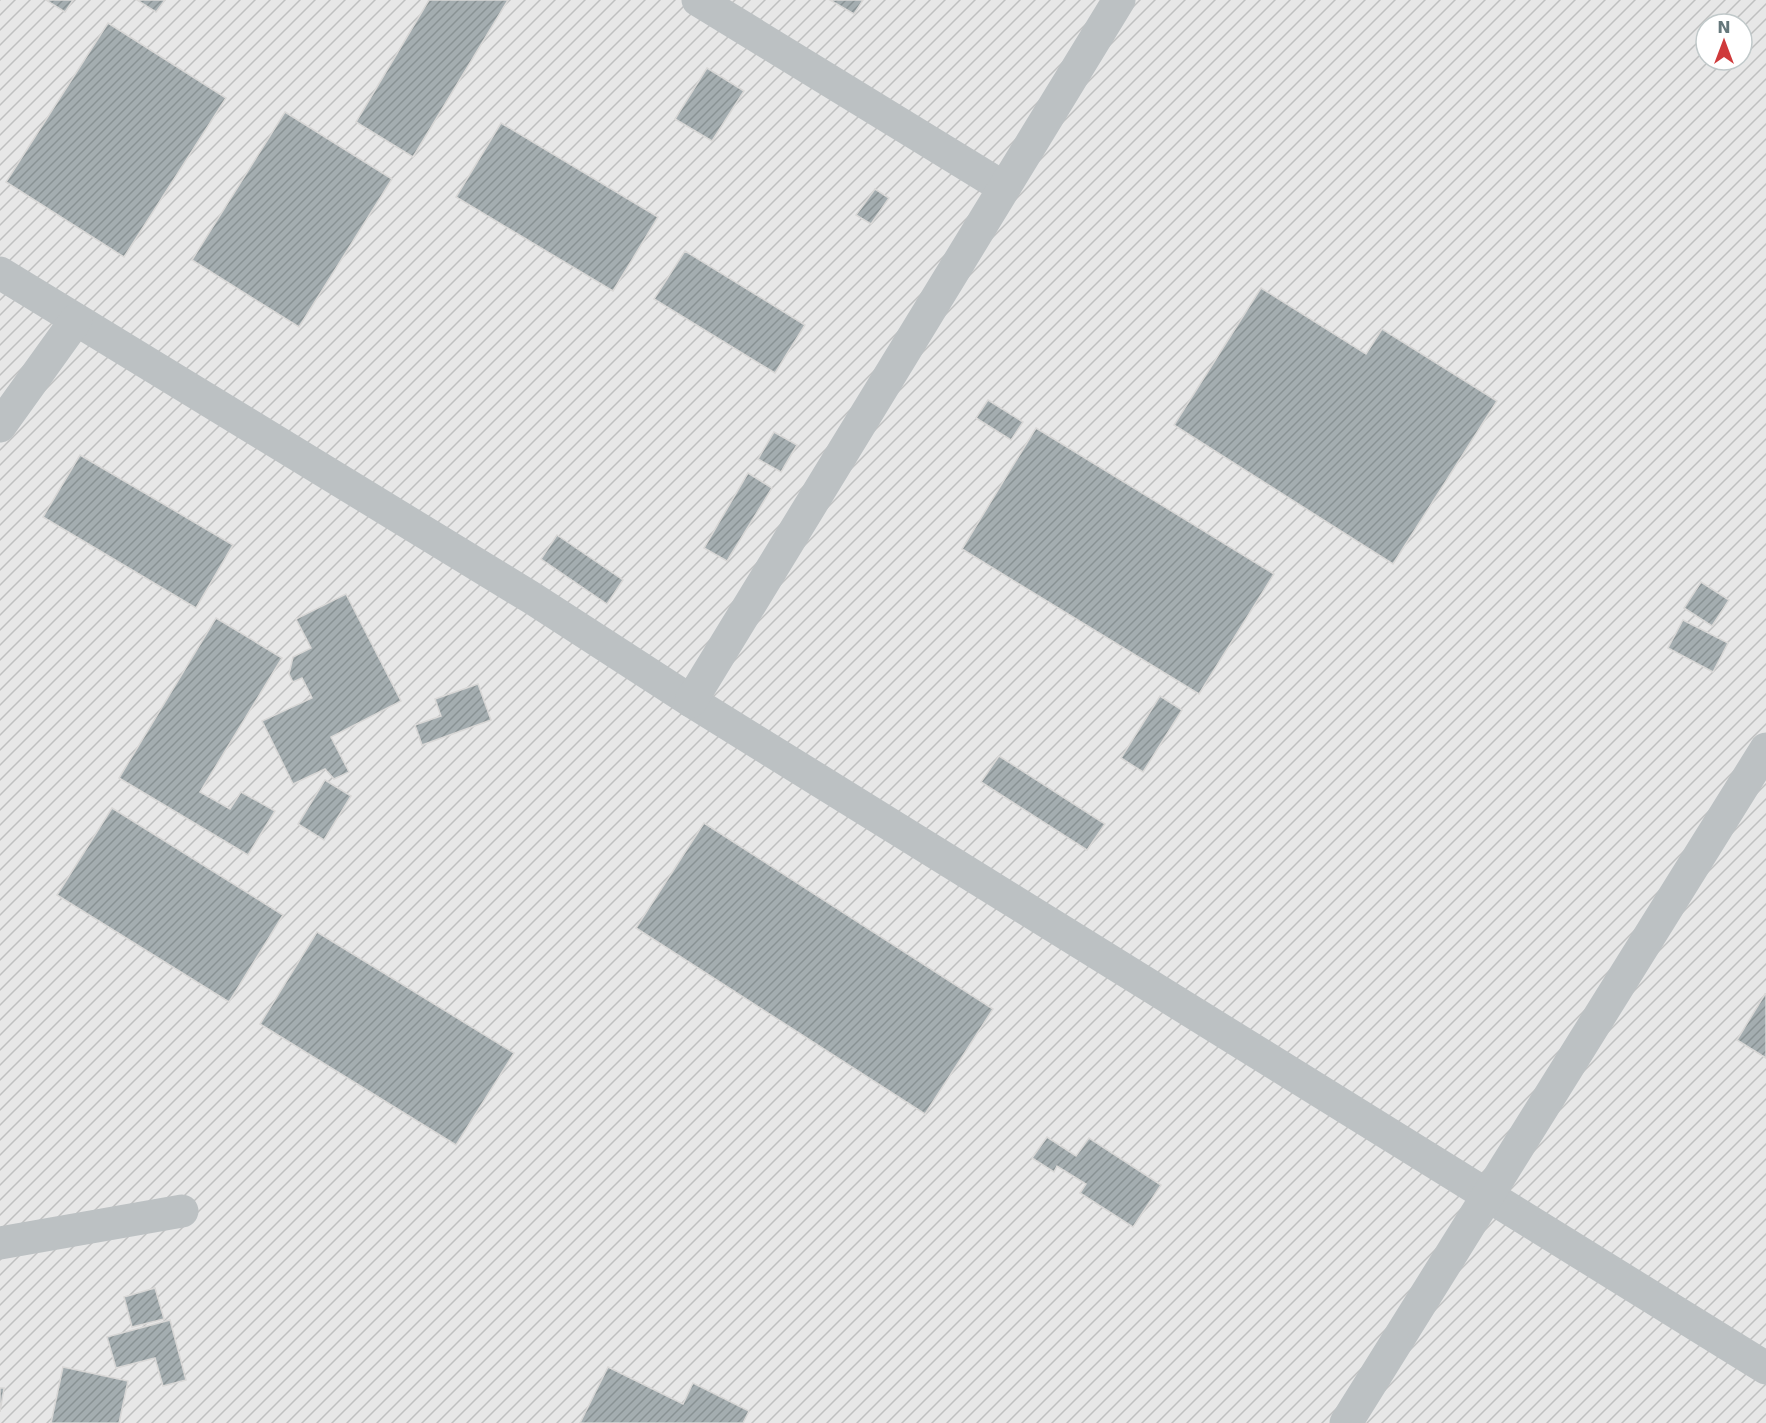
<svg xmlns="http://www.w3.org/2000/svg" width="1766" height="1423" font-family="'DejaVu Sans',sans-serif">
	<style>
		.industrial { fill: url(#industrial-furrows); fill-rule: evenodd }
		.building { fill: url(#building-hatch); stroke: #d8d7d6; stroke-width: 1.5 }
		.lines { fill: none; stroke-linecap: round; stroke-linejoin: round }
		.minor { stroke: #bcc1c3; stroke-width: 33 }
	</style>
	<defs>
		<pattern id="industrial-furrows" width="10" height="10" patternUnits="userSpaceOnUse" patternTransform="scale(1.5)"><rect width="10" height="10" fill="#e7e7e7"/><path d="M-1 1l2-2M0 10L10 0M9 11l2-2" fill="none" stroke="#bfc0c0"/></pattern>
		<pattern id="building-hatch" width="6" height="6" patternUnits="userSpaceOnUse" patternTransform="scale(1.5)"><rect width="6" height="6" fill="#a4adb0"/><path d="M-1 1l2-2M0 6l6-6M5 7l2-2" fill="none" stroke="#899294"/></pattern>
	</defs>
	<rect width="100%" height="100%" fill="#f6f5f3"/>
	<path class="industrial" d="M0,0H1766V1423H0ZM1706,24H1742V60H1706Z"/>
	<g class="building">
		<polygon points="46,0 73,0 65,12"/>
		<polygon points="137,0 165,0 156,12"/>
		<polygon points="429,0 508,0 413,157 356,122"/>
		<polygon points="830,0 863,0 854,14"/>
		<polygon points="108,23 226,98 124,257 6,182"/>
		<polygon points="707,68 744,91 712,141 675,119"/>
		<polygon points="285,112 392,179 299,327 192,260"/>
		<polygon points="501,123 658,217 613,291 456,197"/>
		<polygon points="875,189 889,198 871,224 856,215"/>
		<polygon points="685,251 805,325 775,373 654,299"/>
		<polygon points="1261,288 1366,354 1382,329 1497,401 1393,564 1174,425"/>
		<polygon points="988,400 1023,422 1011,440 976,418"/>
		<polygon points="1036,428 1274,574 1199,694 962,549"/>
		<polygon points="774,432 797,445 781,472 758,459"/>
		<polygon points="80,455 233,545 196,608 43,517"/>
		<polygon points="748,473 772,488 727,561 704,548"/>
		<polygon points="557,535 623,580 607,604 541,559"/>
		<polygon points="1701,582 1729,600 1712,626 1684,608"/>
		<polygon points="346,594 401,701 331,737 349,772 334,779 325,769 293,784 262,721 312,698 302,678 293,682 289,674 293,657 311,648 296,619"/>
		<polygon points="216,618 282,658 200,792 230,809 241,792 275,811 248,855 119,778"/>
		<polygon points="1683,620 1728,643 1713,672 1668,648"/>
		<polygon points="478,684 491,720 422,745 415,725 441,716 435,699"/>
		<polygon points="1160,696 1182,710 1143,772 1121,758"/>
		<polygon points="999,756 1105,824 1087,850 981,782"/>
		<polygon points="325,780 351,796 324,840 298,824"/>
		<polygon points="112,808 283,915 229,1002 57,895"/>
		<polygon points="704,823 993,1009 925,1114 636,928"/>
		<polygon points="317,932 514,1053 456,1145 260,1024"/>
		<polygon points="1765,994 1766,995 1766,1058 1737,1040"/>
		<polygon points="1047,1137 1076,1156 1089,1138 1161,1185 1133,1227 1080,1193 1086,1184 1057,1166 1054,1172 1032,1158"/>
		<polygon points="155,1288 164,1319 132,1327 124,1297"/>
		<polygon points="170,1320 186,1380 163,1386 155,1358 116,1368 107,1337"/>
		<polygon points="63,1367 128,1381 119,1423 51,1423"/>
		<polygon points="608,1367 683,1404 693,1383 749,1411 743,1423 580,1423"/>
		<polygon points="0,1388 4,1388 0,1412"/>
	</g>
	<g class="lines">
		<g class="minor">
			<polyline points="698,0 1003,187"/>
			<polyline points="0,273 532,598 691,701 1766,1368"/>
			<polyline points="0,426 76,320"/>
			<polyline points="691,701 1119,0"/>
			<polyline points="0,1243 182,1211"/>
			<polyline points="1346,1423 1766,749"/>
		</g>
	</g>
	<g transform="translate(1724 42)"><circle r="28" fill="#ffffff" stroke="#c1c9ca" stroke-width="1.5"/>
	<path d="M0-4.5L10 22L0 15L-10 22Z" fill="#cf3a3b"/>
	<text y="-9" font-size="16" font-weight="bold" text-anchor="middle" fill="#65777b">N</text>
	</g>
</svg>
